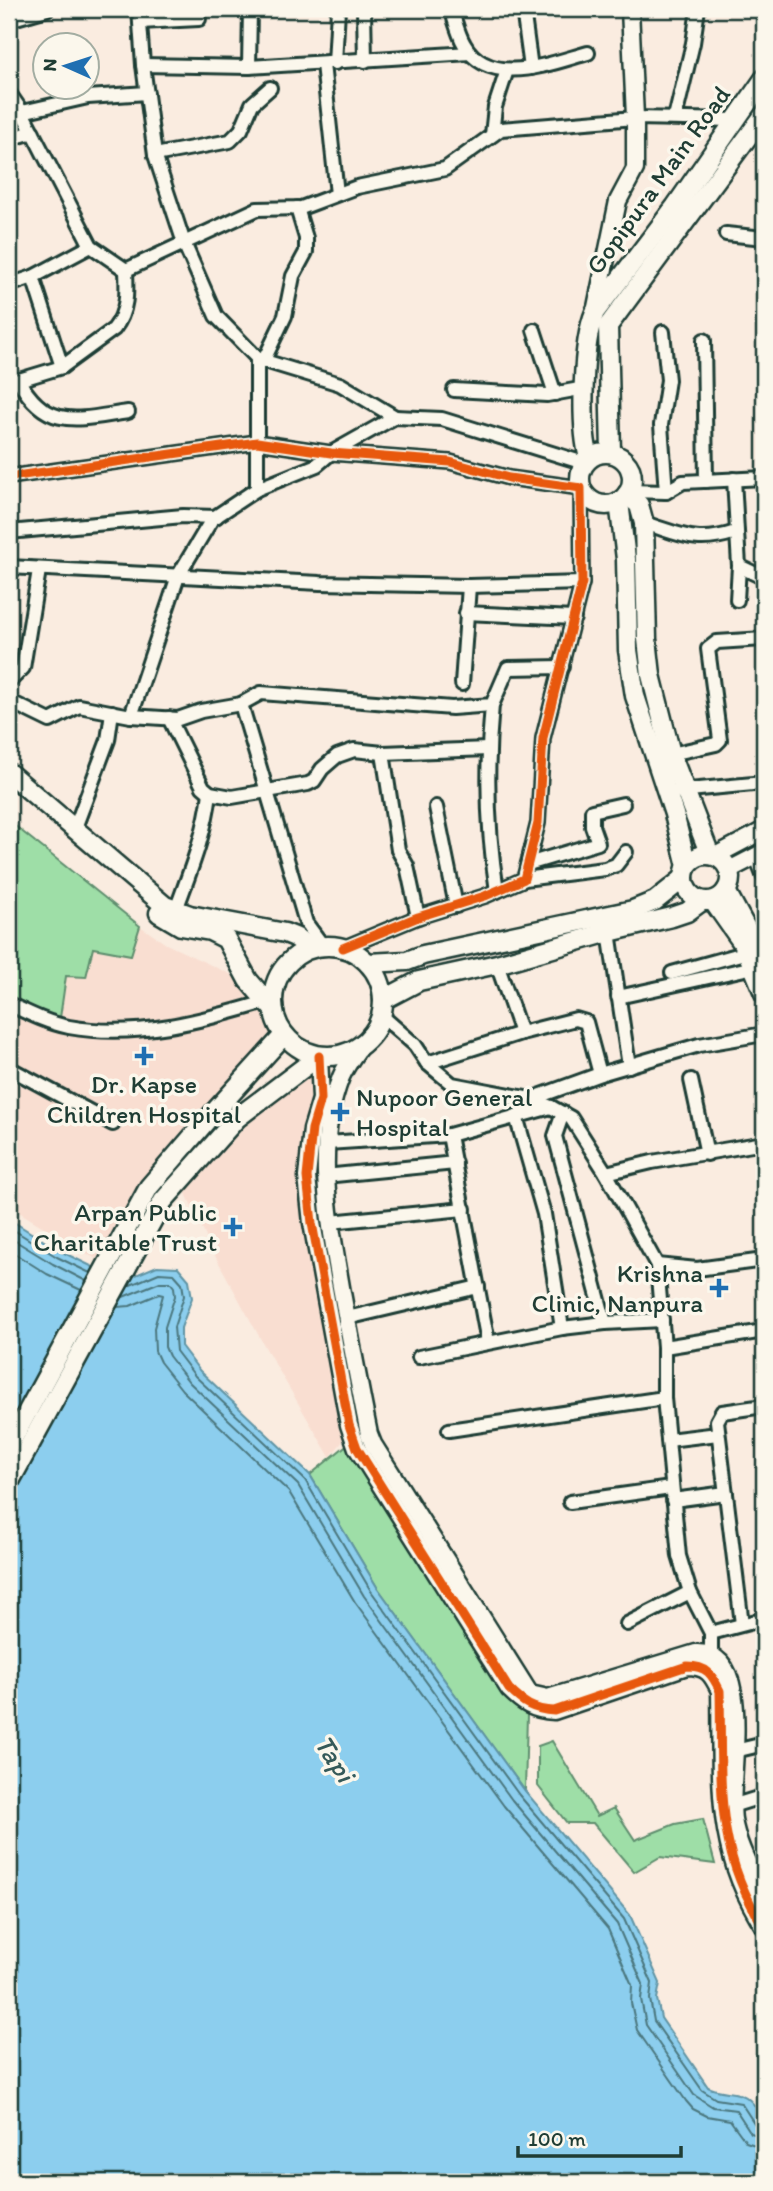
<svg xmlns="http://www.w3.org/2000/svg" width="773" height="2191" font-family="Itim,sans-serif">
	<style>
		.built { fill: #f9ded1 }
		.green { fill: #9edea7; stroke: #5e8e6e; stroke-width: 2 }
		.water { fill: #8cceee; stroke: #6094a4; stroke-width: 2 }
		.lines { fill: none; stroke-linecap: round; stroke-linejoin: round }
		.shore { stroke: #4b777e; stroke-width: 2 }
		.minor-casing { stroke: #1f3d34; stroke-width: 18 }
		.tertiary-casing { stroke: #1f3d34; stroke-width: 21 }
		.secondary-casing { stroke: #1f3d34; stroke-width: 23 }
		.minor { stroke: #fbf7ec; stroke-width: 12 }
		.tertiary { stroke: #fbf7ec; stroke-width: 16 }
		.secondary { stroke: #fbf7ec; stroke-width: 18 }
		.cycleway-casing { stroke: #fbf7ec; stroke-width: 13 }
		.cycleway { stroke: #e8590c; stroke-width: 9 }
		.poi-dot { fill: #1f6fb2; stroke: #fbf7ec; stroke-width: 2.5 }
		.labels { text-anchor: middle; stroke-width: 7; stroke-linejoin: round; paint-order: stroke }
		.street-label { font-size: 26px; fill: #1f3d34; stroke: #fbf7ec }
		.poi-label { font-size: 26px; fill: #1f3d34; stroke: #fbf7ec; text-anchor: end }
		.water-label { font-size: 28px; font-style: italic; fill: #355a59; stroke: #fbf7ec }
	</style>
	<rect width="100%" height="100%" fill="#faece0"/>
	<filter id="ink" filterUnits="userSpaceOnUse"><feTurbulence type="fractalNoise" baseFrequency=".0143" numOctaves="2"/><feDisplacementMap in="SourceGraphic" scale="14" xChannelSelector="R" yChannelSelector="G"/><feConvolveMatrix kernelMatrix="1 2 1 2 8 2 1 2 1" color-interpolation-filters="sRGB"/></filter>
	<g filter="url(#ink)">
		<g class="built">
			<polygon points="140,926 166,944 245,981 270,1012 278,1035 145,1184 96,1259 9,1206 9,998 66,976 93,948 131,954"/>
			<polygon points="314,1066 315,1098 306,1129 347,1436 330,1457 265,1347 213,1252 182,1185 239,1120"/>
		</g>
		<g class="green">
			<polygon points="9,821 140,926 131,955 93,948 86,977 66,976 60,1018 41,1013 9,999"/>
			<polygon points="349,1443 527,1715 525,1791 377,1587 310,1475"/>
			<polygon points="552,1741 597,1816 614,1808 635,1840 675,1824 703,1819 715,1864 660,1857 634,1872 593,1823 567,1823 538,1786 538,1746"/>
		</g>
		<path class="water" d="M9,1219L60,1251L122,1281L157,1266L178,1267L189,1280L192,1298L181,1328V1346L200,1371L310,1475L377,1587L525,1791L630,1915L660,1983L657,1999L661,2018L708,2087C719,2093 738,2091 746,2097C771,2115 764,2155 764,2182H9Z"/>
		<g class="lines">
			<g class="shore">
				<polyline points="9,1227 57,1257 90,1273"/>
				<polyline points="9,1237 53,1264 86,1281"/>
				<polyline points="9,1250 47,1274 81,1290"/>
				<polyline points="128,1286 159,1273 174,1274 182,1283 184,1296 174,1327 176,1351 195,1376 305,1480 371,1591 519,1795 624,1919 652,1983 650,1999 654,2021 702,2090 716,2099 741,2103 756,2126 764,2128"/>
				<polyline points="123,1297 160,1282 170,1282 174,1287 175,1296 165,1327 165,1347 169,1356 189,1382 298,1485 364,1596 512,1800 617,1924 643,1984 641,1999 646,2025 694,2095 713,2107 736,2110 751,2133 764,2137"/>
				<polyline points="117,1307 130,1306 159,1294 163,1295 154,1328 155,1351 160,1362 182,1390 289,1492 355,1602 504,1806 608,1929 632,1985 631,2003 637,2030 686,2101 693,2109 707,2116 730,2120 746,2142 764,2148"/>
			</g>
			<g class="minor-casing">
				<g id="minor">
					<polyline points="139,9 143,65 155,155 184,243 216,316 257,358 257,489"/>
					<polyline points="364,9 365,61"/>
					<path d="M451,9C455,20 458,34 464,44C489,89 551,63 588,53"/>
					<polyline points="523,9 531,68"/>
					<polyline points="9,20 47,9"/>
					<polyline points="140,22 199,19"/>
					<polyline points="335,63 338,9"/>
					<polyline points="323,64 337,194"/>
					<polyline points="143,65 249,67 470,53"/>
					<polyline points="249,67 250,9"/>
					<polyline points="9,93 22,112 91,246 126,270 257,209 301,208 357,187 445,169 501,129 635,118 735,120"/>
					<polyline points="22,112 88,97 147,93"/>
					<polyline points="675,118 693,43 698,9"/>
					<polyline points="492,135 495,107 507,70"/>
					<polyline points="9,139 33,132"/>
					<polyline points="155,155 230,141 241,130 252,104 270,88"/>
					<polyline points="726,234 764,238"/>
					<polyline points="33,277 62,367"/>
					<polyline points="9,285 33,277 91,246"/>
					<polyline points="534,330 555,394"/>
					<polyline points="663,332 668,380 661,425 666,492"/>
					<polyline points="704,340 706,481"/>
					<polyline points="258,359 340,384 395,417"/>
					<polyline points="264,360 285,316 293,276 306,252 306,238 297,208"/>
					<path d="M19,381C47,431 78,419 128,412"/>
					<path d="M9,383L62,367L114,329C128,311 127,292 126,270"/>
					<polyline points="454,390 547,395 585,388"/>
					<polyline points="9,477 257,442 331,453 450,462 509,478 581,488 582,583 543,738 538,823 524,879 485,896 418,917 343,948"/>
					<polyline points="734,479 739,566 764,578"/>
					<polyline points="629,491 666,492 683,482 764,478"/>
					<path d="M644,523C683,535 696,545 736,532"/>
					<polyline points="9,532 183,516 216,517"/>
					<polyline points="9,567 320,583 469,586 582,583"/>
					<polyline points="737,600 739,566"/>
					<polyline points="466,613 574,618"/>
					<polyline points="9,682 23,668 39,570"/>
					<polyline points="462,684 469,586"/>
					<polyline points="9,701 50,721 79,706 131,716 178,719 201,711 241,704 261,693 452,708 492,705 508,668 562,667"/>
					<polyline points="241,704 306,923 323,946"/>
					<path d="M492,705C486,767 487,829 497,891"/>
					<polyline points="131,716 178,576 212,519 257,489 317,465 331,453 395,417 442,419 584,463"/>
					<polyline points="169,718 203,787 210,793 232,797 308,784 314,781 322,769 337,756 354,750 383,753 488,749"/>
					<polyline points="383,753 398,850 407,866 418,917"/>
					<polyline points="671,754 716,744 720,740 708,649 717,642 764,639"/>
					<polyline points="678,791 764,783"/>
					<polyline points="436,807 456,906"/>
					<polyline points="75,828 108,740 112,712"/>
					<polyline points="755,855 764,877"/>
					<polyline points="528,864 598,843 592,826 592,811 623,804"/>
					<polyline points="524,879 605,869 616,865 626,852"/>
					<path d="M176,910C190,871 205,835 210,793"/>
					<polyline points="609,932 629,1066"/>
					<polyline points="497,964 521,1033"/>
					<polyline points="672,973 748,952"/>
					<polyline points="618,997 754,967"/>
					<path d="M9,1004C28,1013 48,1023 69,1027C136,1039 202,1021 266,1002"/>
					<polyline points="382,1016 415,1045 427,1063 452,1084 531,1099 551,1107 571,1118 606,1173 657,1265 664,1347 664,1398 679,1556 690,1592 711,1633 711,1654 706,1664"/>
					<polyline points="427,1063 521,1033 576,1019 586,1022 600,1074"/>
					<polyline points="9,1068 113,1124"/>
					<polyline points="691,1080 707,1154"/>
					<polyline points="531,1099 600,1074 699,1045 764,1034"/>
					<polyline points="563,1113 555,1136 605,1323"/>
					<polyline points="516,1116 544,1214 562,1328"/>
					<polyline points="449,1135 488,1342"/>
					<polyline points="327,1143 449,1135 551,1107"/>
					<polyline points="606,1173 652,1162 764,1143"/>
					<polyline points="325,1176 455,1163"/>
					<polyline points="330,1222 464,1209"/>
					<polyline points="657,1265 697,1269 764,1260"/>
					<polyline points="347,1318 478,1287"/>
					<polyline points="664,1347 764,1331"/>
					<polyline points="419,1357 562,1328 605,1323 662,1320"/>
					<polyline points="449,1430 664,1398"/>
					<polyline points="668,1440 718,1434"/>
					<polyline points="673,1500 726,1493"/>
					<polyline points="570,1502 671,1488"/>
					<polyline points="627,1624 690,1592"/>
					<polyline points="742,1624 717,1421 722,1412 764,1406"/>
					<polyline points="711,1633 764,1619"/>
					<polyline points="735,1751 764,1744"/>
					<polyline points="732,1806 764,1796"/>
				</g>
			</g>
			<g class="tertiary-casing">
				<g id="tertiary">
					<polyline points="595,312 618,201 635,169 635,117 630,9"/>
					<polyline points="715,856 764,830"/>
					<polyline points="729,870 764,852"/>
					<path d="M361,1045C354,1055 346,1065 341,1077C314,1146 329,1217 341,1287C350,1336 359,1385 369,1434L373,1444L530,1694L548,1698L696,1653C758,1651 727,1782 733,1819C737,1846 753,1873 764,1898"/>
					<path d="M319,1056L321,1099L312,1129L307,1177L312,1223L349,1425L357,1448L509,1689C523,1703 533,1710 554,1711L687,1666C707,1666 712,1674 720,1691C722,1781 713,1848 764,1927"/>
				</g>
			</g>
			<g class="secondary-casing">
				<g id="secondary">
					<circle cx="606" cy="479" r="26"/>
					<polyline points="611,453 608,326 764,115"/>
					<path d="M589,458C580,426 582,342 595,312L675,207L764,79"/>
					<polyline points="627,494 639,505 644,523 647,639 651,675 671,754 710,855"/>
					<polyline points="619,502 626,559 628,650 635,696 674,814 687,866"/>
					<polyline points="9,773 165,906 190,915 285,933 295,937 311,948"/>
					<circle cx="707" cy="878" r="23"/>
					<polyline points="726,891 758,950"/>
					<polyline points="713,901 744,945 764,993"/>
					<polyline points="159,913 181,926 210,931 226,939 248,980 273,1009"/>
					<circle cx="328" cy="1001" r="55"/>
					<polyline points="368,963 407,961 423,955 633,910 655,901 684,878"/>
					<polyline points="383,1000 419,981 497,964 609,932 672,917 687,912 702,901"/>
					<polyline points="9,1446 149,1187 207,1120 284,1035"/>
					<polyline points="9,1483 163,1201 237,1118 319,1056"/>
				</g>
			</g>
			<use href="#minor" class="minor"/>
			<use href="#tertiary" class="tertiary"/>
			<use href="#secondary" class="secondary"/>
			<g class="cycleway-casing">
				<g id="cycleway">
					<polyline points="9,477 257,442 331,453 450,462 509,478 581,488 582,583 543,738 538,823 524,879 485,896 418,917 343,948"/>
					<path d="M319,1056L321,1099L312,1129L307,1177L312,1223L349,1425L357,1448L509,1689C523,1703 533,1710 554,1711L687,1666C707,1666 712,1674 720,1691C722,1781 713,1848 764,1927"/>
				</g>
			</g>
			<use href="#cycleway" class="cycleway"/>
		</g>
	</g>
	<g class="poi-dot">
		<path d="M140.5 1045.5h7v7h7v7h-7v7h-7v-7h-7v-7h7z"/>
		<path d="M336.5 1101.5h7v7h7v7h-7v7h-7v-7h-7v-7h7z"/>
		<path d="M229.5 1216.5h7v7h7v7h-7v7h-7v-7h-7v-7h7z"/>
		<path d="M715.5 1277.5h7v7h7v7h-7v7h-7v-7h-7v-7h7z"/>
	</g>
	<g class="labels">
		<g class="street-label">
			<text transform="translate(658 180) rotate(-54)" y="9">Gopipura Main Road</text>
		</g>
		<g class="poi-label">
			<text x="144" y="1093" text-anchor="middle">Dr. Kapse<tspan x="144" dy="30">Children Hospital</tspan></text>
			<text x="356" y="1106" text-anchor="start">Nupoor General<tspan x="356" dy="30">Hospital</tspan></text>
			<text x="217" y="1221">Arpan Public<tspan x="217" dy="30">Charitable Trust</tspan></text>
			<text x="703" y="1282">Krishna<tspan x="703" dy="30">Clinic, Nanpura</tspan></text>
		</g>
		<g class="water-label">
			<text transform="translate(335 1758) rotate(57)" y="10">Tapi</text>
		</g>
	</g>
	<rect width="773" height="2191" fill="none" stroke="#fbf7ec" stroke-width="35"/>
	<rect x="18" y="18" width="738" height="2156" fill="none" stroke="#1f3d34" stroke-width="2.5" filter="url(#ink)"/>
	<g transform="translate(66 66) rotate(273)"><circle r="33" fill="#fbf7ec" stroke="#a3ada2" stroke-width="2"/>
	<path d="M0-5L12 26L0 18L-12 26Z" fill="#1f6fb2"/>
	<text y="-10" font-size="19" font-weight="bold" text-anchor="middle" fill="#1f3d34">N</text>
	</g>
	<path d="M518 2146v10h163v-10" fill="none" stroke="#1f3d34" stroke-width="3.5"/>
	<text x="528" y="2146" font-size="21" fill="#1f3d34" stroke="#fbf7ec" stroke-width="5" paint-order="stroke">100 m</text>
</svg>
